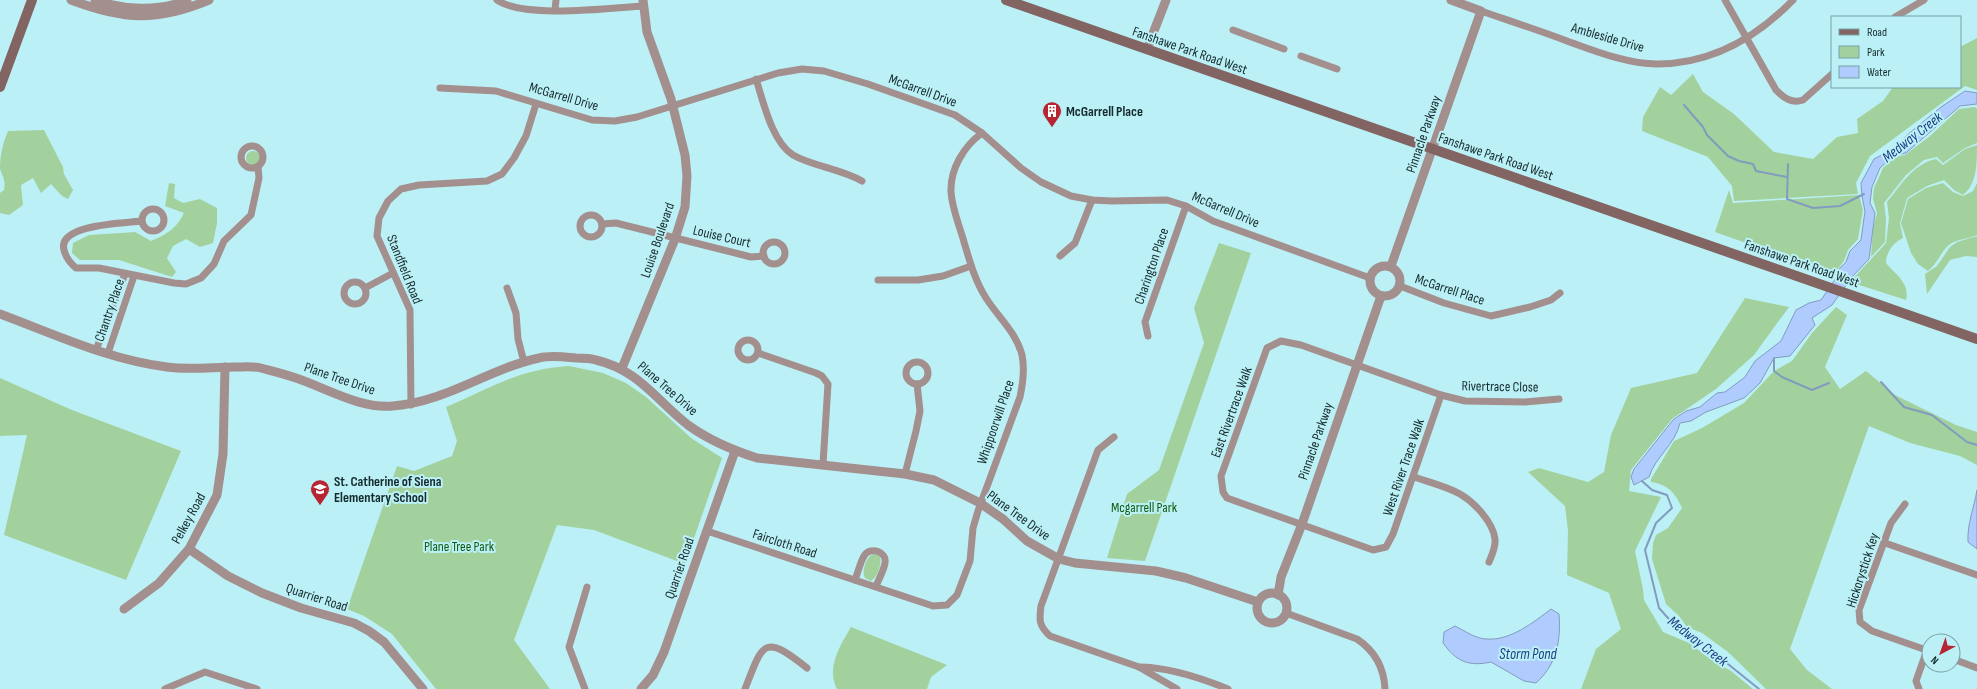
<svg xmlns="http://www.w3.org/2000/svg" width="1977" height="689" font-family="'Sofia Sans Condensed',sans-serif">
	<style>
		.green { fill: #a2d19d }
		.water { fill: #b0cbfd; stroke: #829bbe }
		.lines { fill: none; stroke-linecap: round; stroke-linejoin: round }
		.stream { stroke: #829bbe; stroke-width: 2 }
		.minor { stroke: #a38f8d; stroke-width: 7 }
		.tertiary { stroke: #a38f8d; stroke-width: 9 }
		.secondary { stroke: #826563; stroke-width: 10 }
		.labels { text-anchor: middle; stroke-width: 4; stroke-linejoin: round; paint-order: stroke }
		.street-label { font-size: 14px; fill: #152a2c; stroke: #bbf1f6 }
		.poi-label { font-size: 14px; font-weight: bold; fill: #152a2c; stroke: #bbf1f6; text-anchor: start }
		.park-label { font-size: 14px; fill: #115a10; stroke: #bbf1f6 }
		.water-label { font-size: 15px; font-style: italic; fill: #1c3e85; stroke: #bbf1f6 }
	</style>
	<rect width="100%" height="100%" fill="#bbf1f6"/>
	<g class="green">
		<polygon points="1977,38 1977,90 1965,86 1870,156 1856,183 1858,194 1734,201 1732,186 1708,157 1642,131 1643,117 1660,87 1671,95 1693,74 1703,92 1734,114 1774,152 1813,159 1837,137 1858,133 1857,119 1883,101 1893,87 1960,87 1960,47"/>
		<polygon points="1975,107 1977,109 1977,143 1965,148 1943,163 1937,157 1924,160 1906,175 1884,203 1886,219 1885,242 1871,257 1873,228 1877,213 1873,199 1874,188 1883,168 1895,157 1905,155 1930,136 1959,109"/>
		<path d="M44,130L63,167L64,174L73,190L68,199L62,196L51,184L41,193L33,178L21,185L23,205L9,215L0,213V193L4,190C6,181 3,177 0,169C0,155 3,143 8,131Z"/>
		<path d="M1977,145C1977,164 1977,184 1963,195L1954,190L1944,180L1927,186L1907,198L1900,223L1903,238C1893,243 1886,252 1886,263C1896,275 1910,283 1906,300L1850,282L1886,243L1889,218L1887,202C1901,185 1913,164 1936,159L1943,165L1965,149Z"/>
		<circle cx="253" cy="158" r="7"/>
		<path d="M169,183L175,184L174,198L183,203L200,199L217,208V223L213,243L200,247L186,239L173,246L167,258L176,272L172,277L119,260H80L72,253L73,243L89,235L121,233L135,232L151,241C167,234 176,229 184,213L165,206Z"/>
		<path d="M1943,183L1953,192L1963,196L1973,191L1977,183V235C1968,239 1958,239 1950,244C1941,251 1938,263 1928,271L1918,264L1911,253L1901,223L1908,199L1926,188Z"/>
		<polygon points="1729,190 1733,203 1859,195 1863,210 1858,239 1848,250 1844,261 1837,270 1836,275 1715,232"/>
		<polygon points="1977,236 1977,257 1966,256 1950,260 1927,294 1925,274 1937,266 1950,247 1957,242"/>
		<polygon points="1219,243 1251,253 1145,561 1107,558 1127,494 1159,470 1204,343 1194,308"/>
		<polygon points="1745,298 1789,307 1754,355 1716,389 1672,419 1631,470 1629,491 1661,497 1635,551 1643,589 1644,600 1663,632 1689,643 1712,660 1731,671 1753,689 1581,689 1596,649 1621,629 1609,593 1567,575 1568,531 1565,506 1528,472 1539,468 1588,482 1604,472 1611,435 1631,388 1697,373"/>
		<path d="M1836,307L1847,315L1825,367L1840,389L1866,371L1895,395L1956,425L1977,432V465L1960,456L1910,443L1869,426L1790,649L1807,670L1832,689H1766L1728,652L1702,633L1687,627L1679,616L1666,604L1652,559L1653,543L1656,535L1668,528L1682,508C1675,493 1669,485 1651,482V479L1674,441L1702,428L1744,403L1774,371L1792,361L1812,333Z"/>
		<path d="M569,366L603,373L626,383L646,397L691,438L722,458L685,564L594,530L557,525L514,640L550,689H436L392,634L364,616L347,609L397,466L414,471L452,456L457,441L446,407C490,388 519,369 569,366Z"/>
		<polygon points="0,378 72,410 181,451 126,580 4,535 27,435 0,436"/>
		<path d="M877,553L880,556C882,564 878,577 871,581L865,578C861,571 866,559 872,554Z"/>
		<path d="M851,627L947,665L931,677L927,689H837C826,667 840,646 851,627Z"/>
	</g>
	<g class="water">
		<path d="M1965,91L1977,93V104L1960,106L1906,153L1893,156L1880,168L1872,187L1870,203L1875,213L1869,259L1852,277L1832,305L1812,318L1815,325L1790,356L1774,358L1760,383L1744,398L1706,412L1691,421L1680,423C1675,445 1655,457 1649,477L1634,485L1631,477L1634,469L1673,420L1686,411L1700,407L1717,393L1725,392L1745,377L1755,361L1781,341L1796,310L1809,303L1821,300L1838,275L1839,269L1846,262L1850,251L1861,240L1865,211L1862,196L1861,183L1874,159L1899,146L1906,136L1941,107Z"/>
		<path d="M1977,490V549L1968,542C1967,524 1974,508 1977,490Z"/>
		<path d="M1551,609L1559,614C1561,641 1557,664 1536,683L1524,681L1491,662C1468,667 1456,661 1443,643L1444,632L1455,626C1465,631 1476,639 1487,639C1510,641 1534,622 1551,609Z"/>
	</g>
	<g class="lines">
		<g class="stream">
			<polyline points="1684,105 1703,127 1707,135 1728,156 1739,161 1753,164 1756,171 1787,177"/>
			<polyline points="1788,164 1787,199 1813,208 1840,206 1864,194"/>
			<polyline points="1774,358 1774,371 1782,377 1812,390 1829,383"/>
			<polyline points="1881,382 1904,407 1932,415 1967,442 1977,445"/>
			<polyline points="1642,481 1652,490 1667,495 1672,508 1656,523 1645,550 1659,608 1677,628 1697,639 1759,689"/>
		</g>
		<g class="minor">
			<path d="M497,0C524,19 609,8 643,6"/>
			<path d="M1725,0L1776,90C1784,98 1792,104 1803,100L1832,74"/>
			<polyline points="555,10 556,0"/>
			<path d="M1481,11C1510,21 1538,30 1567,41C1595,51 1627,64 1657,64C1711,64 1757,37 1793,0"/>
			<polyline points="1895,17 1924,0"/>
			<polyline points="1233,30 1284,49"/>
			<polyline points="1301,56 1337,69"/>
			<path d="M756,79C763,101 772,142 793,155C812,166 841,169 862,181"/>
			<polyline points="440,88 496,91 592,120 615,121 637,117 778,73 802,69 824,71 868,84 955,115 982,133 1021,168 1041,182 1071,196 1092,200 1112,201 1167,200 1186,206 1213,221 1370,278"/>
			<circle cx="252" cy="157" r="11"/>
			<circle cx="153" cy="220" r="11"/>
			<circle cx="591" cy="226" r="11"/>
			<path d="M141,221C126,223 57,224 64,250C66,258 70,263 76,268H99L174,283L186,284L201,278L214,264L224,241L251,215L259,178L258,167"/>
			<polyline points="602,224 616,223 751,257 764,256"/>
			<circle cx="774" cy="253" r="11"/>
			<polyline points="1060,256 1075,243 1092,200"/>
			<polyline points="878,280 918,280 943,276 971,266"/>
			<circle cx="355" cy="293" r="11"/>
			<polyline points="1400,286 1444,303 1491,316 1530,307 1551,300 1560,293"/>
			<polyline points="365,288 393,273"/>
			<polyline points="507,288 516,313 518,339 524,362"/>
			<polyline points="1148,336 1145,322 1186,206"/>
			<circle cx="748" cy="350" r="10"/>
			<polygon points="1281,341 1301,345 1441,395 1393,534 1386,547 1373,550 1227,498 1223,492 1221,476 1267,348"/>
			<polyline points="96,350 125,274"/>
			<polyline points="108,353 134,276"/>
			<polyline points="758,353 816,373 822,376 828,384 823,464"/>
			<circle cx="917" cy="373" r="11"/>
			<polyline points="1441,395 1465,401 1525,402 1559,399"/>
			<polyline points="411,405 410,310 377,236 379,218 388,201 401,189 419,185 487,181 502,174 514,158 526,136 536,104"/>
			<path d="M1114,437L1098,450L1041,606C1039,620 1039,626 1050,636L1139,667L1177,689"/>
			<polyline points="905,474 916,431 920,411 917,384"/>
			<path d="M1414,477C1428,482 1446,486 1460,494C1474,502 1493,522 1495,539C1496,547 1492,555 1489,562"/>
			<polyline points="1905,504 1891,523 1859,610 1860,622 1872,631 1929,651"/>
			<path d="M707,531L933,606L947,605L957,595L970,561L973,528L978,511L1020,397C1023,383 1025,369 1022,355C1016,332 998,317 986,298C975,281 970,262 964,242C960,227 952,209 951,192C950,169 964,146 982,133"/>
			<polyline points="1885,543 1977,575"/>
			<path d="M855,580C858,572 860,563 864,556C870,546 887,551 885,563C884,570 879,579 876,586"/>
			<path d="M1286,613L1357,639C1375,651 1384,667 1385,689"/>
			<polyline points="1953,659 1977,668"/>
			<path d="M1139,667C1169,667 1201,678 1228,689"/>
			<polyline points="165,689 205,672 257,689"/>
			<polyline points="585,689 569,647 587,587"/>
			<path d="M745,689C763,643 763,633 807,668"/>
			<polyline points="1919,689 1916,681 1927,650"/>
		</g>
		<g class="tertiary">
			<path d="M71,0C124,20 156,22 209,0"/>
			<path d="M95,0C123,10 159,12 187,0"/>
			<polyline points="1147,49 1166,0"/>
			<circle cx="1385" cy="281" r="15"/>
			<polyline points="1391,266 1481,11 1451,0"/>
			<path d="M0,314C54,334 109,360 167,367C188,370 214,367 236,367C244,367 253,366 261,368C272,371 285,374 296,378C326,388 360,409 393,406C446,402 488,369 539,358C551,355 564,357 576,358C583,358 590,358 596,360C639,370 656,400 688,425C710,441 732,450 757,458L905,474L934,480L980,503L1003,519L1027,541L1059,559L1075,563L1156,571L1186,578L1258,602"/>
			<polyline points="622,368 675,239 685,207 687,176 685,155 671,99 647,32 643,0"/>
			<polyline points="189,549 228,576 262,593 301,608 354,623 369,631 384,642 423,689"/>
			<circle cx="1272" cy="608" r="15"/>
			<polyline points="1278,595 1281,577 1302,524 1381,296"/>
			<polyline points="124,609 159,583 189,549 217,495 223,454 225,367"/>
			<polyline points="641,689 653,675 664,652 735,451"/>
		</g>
		<g class="secondary">
			<polyline points="1006,0 1977,339"/>
			<polyline points="0,87 32,0"/>
		</g>
	</g>
	<defs>
		<g id="building-pin" transform="scale(1)"><path d="M0 17L-7.5 6A9.5 9.5 0 1 1 7.5 6Z" fill="#b62531" stroke="#bbf1f6"/><path d="M-4-6H4V6H1V3H-1V6H-4ZM-2.5-4.3h1.7v1.8h-1.7ZM.8-4.3h1.7v1.8H.8ZM-2.5-1h1.7V.8h-1.7ZM.8-1h1.7V.8H.8Z" fill="#fff"/></g>
		<g id="school-pin" transform="scale(1)"><path d="M0 17L-7.5 6A9.5 9.5 0 1 1 7.5 6Z" fill="#b62531" stroke="#bbf1f6"/><path d="M0-5L7-2L0 1L-7-2ZM-4 1L0 2.5L4 1V4Q0 6-4 4Z" fill="#fff"/></g>
	</defs>
	<g fill-rule="evenodd">
		<use href="#building-pin" x="1052" y="111"/>
		<use href="#school-pin" x="320" y="489"/>
	</g>
	<g class="labels">
		<g class="street-label">
			<text transform="translate(1608 37) rotate(16)" y="5">Ambleside Drive</text>
			<text transform="translate(1190 50) rotate(19)" y="5">Fanshawe Park Road West</text>
			<text transform="translate(923 90) rotate(20)" y="5">McGarrell Drive</text>
			<text transform="translate(564 96) rotate(16)" y="5">McGarrell Drive</text>
			<text transform="translate(1423 134) rotate(-71)" y="5">Pinnacle Parkway</text>
			<text transform="translate(1496 156) rotate(19)" y="5">Fanshawe Park Road West</text>
			<text transform="translate(1226 209) rotate(23)" y="5">McGarrell Drive</text>
			<text transform="translate(722 236) rotate(13)" y="5">Louise Court</text>
			<text transform="translate(657 240) rotate(-71)" y="5">Louise Boulevard</text>
			<text transform="translate(1802 263) rotate(19)" y="5">Fanshawe Park Road West</text>
			<text transform="translate(1151 266) rotate(-71)" y="5">Charington Place</text>
			<text transform="translate(405 269) rotate(68)" y="5">Standfield Road</text>
			<text transform="translate(1450 289) rotate(18)" y="5">McGarrell Place</text>
			<text transform="translate(109 310) rotate(-71)" y="5">Chantry Place</text>
			<text transform="translate(340 378) rotate(19)" y="5">Plane Tree Drive</text>
			<text transform="translate(1500 386) rotate(1)" y="5">Rivertrace Close</text>
			<text transform="translate(668 388) rotate(41)" y="5">Plane Tree Drive</text>
			<text transform="translate(1231 412) rotate(-70)" y="5">East Rivertrace Walk</text>
			<text transform="translate(995 422) rotate(-71)" y="5">Whippoorwill Place</text>
			<text transform="translate(1315 441) rotate(-71)" y="5">Pinnacle Parkway</text>
			<text transform="translate(1403 467) rotate(-71)" y="5">West River Trace Walk</text>
			<text transform="translate(1019 515) rotate(36)" y="5">Plane Tree Drive</text>
			<text transform="translate(188 518) rotate(-61)" y="5">Pelkey Road</text>
			<text transform="translate(785 543) rotate(18)" y="5">Faircloth Road</text>
			<text transform="translate(679 568) rotate(-71)" y="5">Quarrier Road</text>
			<text transform="translate(1862 570) rotate(-72)" y="5">Hickorystick Key</text>
			<text transform="translate(317 597) rotate(18)" y="5">Quarrier Road</text>
		</g>
		<g class="poi-label">
			<text x="1066" y="116">McGarrell Place</text>
			<text x="334" y="486">St. Catherine of Siena<tspan x="334" dy="16">Elementary School</tspan></text>
		</g>
		<g class="park-label">
			<text x="1144" y="512">Mcgarrell Park</text>
			<text x="459" y="551">Plane Tree Park</text>
		</g>
		<g class="water-label">
			<text transform="translate(1912 137) rotate(-38)" y="5">Medway Creek</text>
			<text transform="translate(1698 641) rotate(38)" y="5">Medway Creek</text>
			<text x="1528" y="659">Storm Pond</text>
		</g>
	</g>
	<rect x="1831" y="16" width="130" height="72" fill="#bbf1f6" stroke="#79a1a5"/>
	<rect x="1839" y="29" width="20" height="6" fill="#826563" stroke="#79a1a5"/>
	<text x="1867" y="36" font-size="12" fill="#152a2c">Road</text>
	<rect x="1839" y="46" width="20" height="12" fill="#a2d19d" stroke="#79a1a5"/>
	<text x="1867" y="56" font-size="12" fill="#152a2c">Park</text>
	<rect x="1839" y="66" width="20" height="12" fill="#b0cbfd" stroke="#79a1a5"/>
	<text x="1867" y="76" font-size="12" fill="#152a2c">Water</text>
	<g transform="translate(1941 653) rotate(221)"><circle r="19" fill="#bbf1f6" stroke="#79a1a5"/>
	<path d="M0-3L7 15L0 10L-7 15Z" fill="#b62531"/>
	<text y="-6" font-size="11" font-weight="bold" text-anchor="middle" fill="#152a2c">N</text>
	</g>
</svg>
